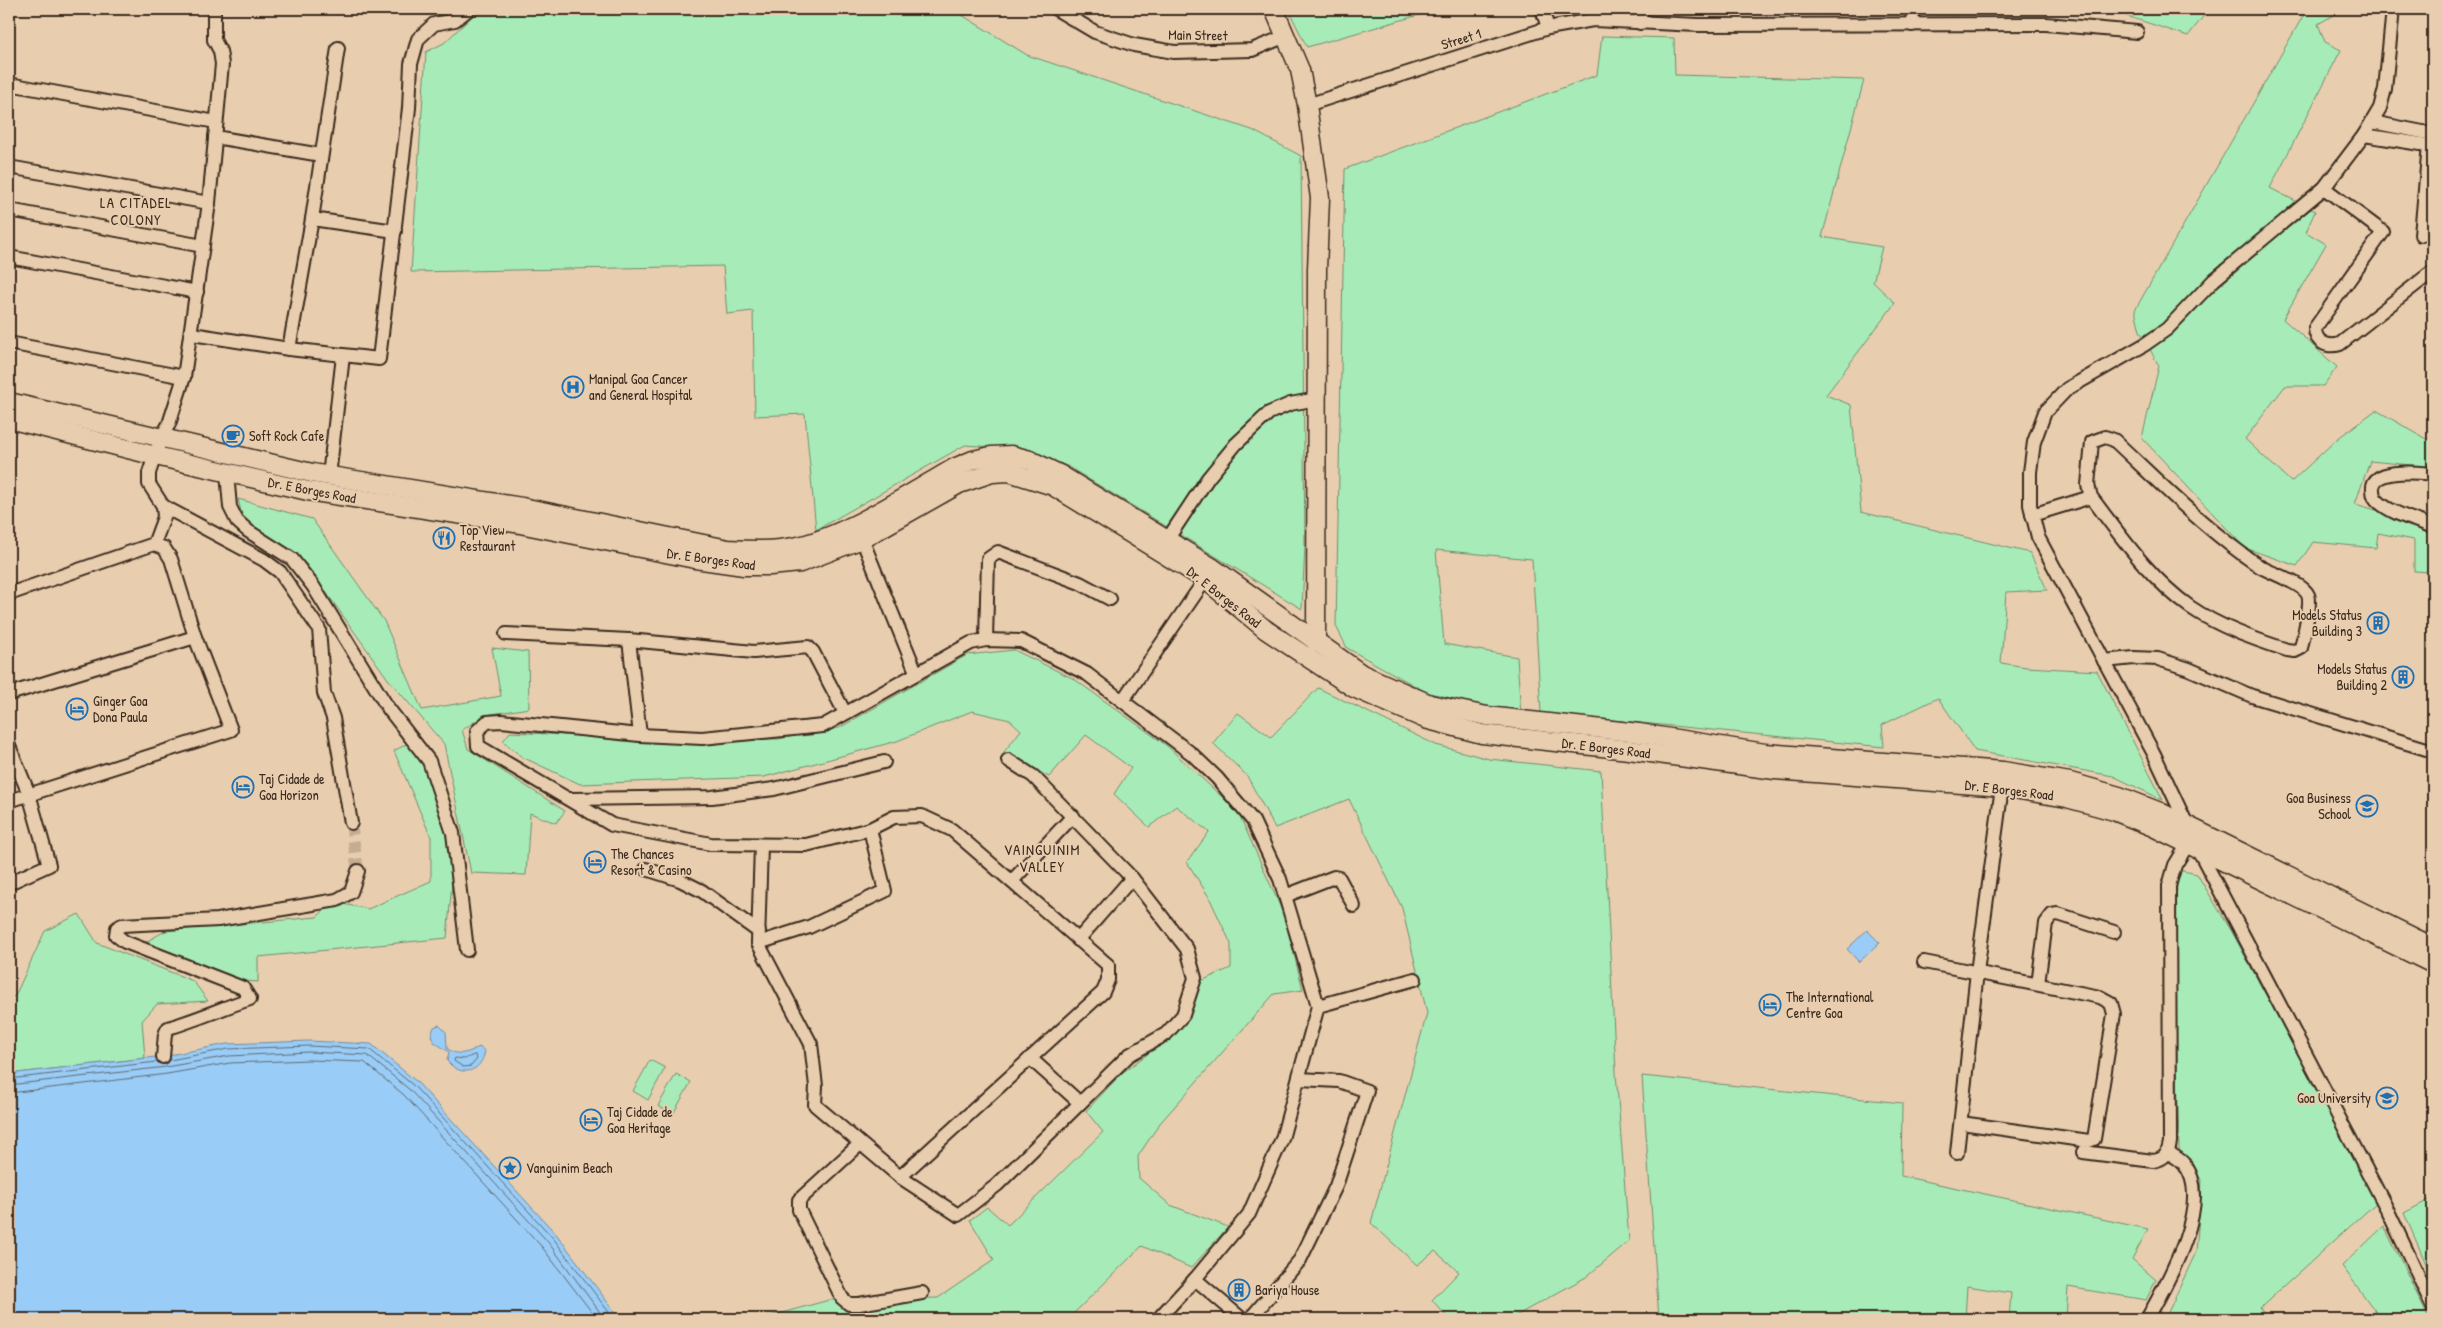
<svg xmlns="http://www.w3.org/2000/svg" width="2442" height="1328" font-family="'Patrick Hand',sans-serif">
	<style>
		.green { fill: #a7ecb8; stroke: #718b6b }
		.water { fill: #99ccf6; stroke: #738ba0 }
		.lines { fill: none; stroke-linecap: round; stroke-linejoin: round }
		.shore { stroke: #616b74; stroke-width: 1 }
		.street-tunnel { stroke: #c5ad92; stroke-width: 12; stroke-dasharray: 12 6; stroke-linecap: butt }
		.street-casing { stroke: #3b2a1e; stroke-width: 16 }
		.secondary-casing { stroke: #3b2a1e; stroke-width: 21 }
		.street { stroke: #e8ceaf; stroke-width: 12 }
		.secondary { stroke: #e8ceaf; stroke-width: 18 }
		.labels { text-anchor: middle; stroke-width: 4; stroke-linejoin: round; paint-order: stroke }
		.street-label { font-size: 14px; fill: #3b2a1e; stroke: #e8ceaf }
		.poi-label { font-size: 14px; fill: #3b2a1e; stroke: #e8ceaf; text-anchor: start }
		.neighbourhood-label { font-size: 15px; letter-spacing: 1px; fill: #3b2a1e; stroke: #e8ceaf }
	</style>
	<rect width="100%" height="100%" fill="#e8ceaf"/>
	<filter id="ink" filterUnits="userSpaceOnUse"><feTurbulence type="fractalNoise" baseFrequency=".02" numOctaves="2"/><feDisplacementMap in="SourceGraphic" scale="10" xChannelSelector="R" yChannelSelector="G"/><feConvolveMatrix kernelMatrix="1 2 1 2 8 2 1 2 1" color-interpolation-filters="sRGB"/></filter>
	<g filter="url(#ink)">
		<g class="green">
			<polygon points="480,9 952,9 1027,55 1252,130 1301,156 1305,545 1302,609 1067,466 1021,449 965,445 816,530 805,414 755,416 753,311 727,314 723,266 411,272 426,52 444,43"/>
			<polygon points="1288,9 1440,9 1307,47"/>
			<polygon points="2105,9 2209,9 2188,36"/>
			<polygon points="2307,9 2344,9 2318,24 2325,42 2341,50 2270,188 2315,211 2306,232 2326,244 2283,319 2337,367 2323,386 2285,386 2245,439 2291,482 2337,439 2376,410 2433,443 2432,467 2370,461 2355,504 2411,520 2433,532 2433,572 2414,571 2414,540 2378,533 2376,548 2313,542 2297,566 2245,548 2142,438 2159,366 2140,331 2135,310"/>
			<polygon points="1602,36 1674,38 1675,75 1864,80 1822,237 1882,247 1873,282 1895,303 1826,395 1851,405 1861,512 2030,553 2047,590 2006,592 2001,663 2026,667 2097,671 2163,800 2113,776 1975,751 1938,698 1882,725 1884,747 1541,713 1532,559 1436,550 1444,644 1517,657 1521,716 1426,692 1347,648 1336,626 1345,169 1597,75"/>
			<polygon points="238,499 312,519 384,621 422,710 501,696 492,648 528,652 529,708 485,715 462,730 468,749 565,811 556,823 530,813 526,875 471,873 444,744 388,679 306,564 243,520"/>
			<polygon points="1014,650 1074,679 1166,745 1238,812 1284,915 1303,990 1274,994 1160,1123 1138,1156 1139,1178 1170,1205 1228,1227 1191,1268 1142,1246 1068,1319 760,1319 829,1300 938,1298 994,1260 970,1220 987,1207 1008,1225 1103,1132 1086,1111 1122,1073 1165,1041 1189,1018 1201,981 1231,968 1231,944 1209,897 1187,862 1209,832 1176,806 1149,827 1114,794 1131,768 1086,735 1049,777 1004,752 1021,730 1010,720 972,711 897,741 764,777 580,784 522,757 503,741 510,732 602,737 778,739 839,728 967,655"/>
			<polygon points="1318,688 1436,745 1489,759 1601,771 1616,1073 1629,1241 1586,1277 1510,1319 1449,1319 1432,1300 1459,1272 1435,1251 1417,1265 1371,1223 1427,1013 1402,908 1349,799 1275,828 1247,776 1213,743 1238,713 1271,737"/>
			<polygon points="408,743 436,785 453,872 447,938 258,957 258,982 245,981 144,943 165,931 317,917 333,902 368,909 431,881 431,837 394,751"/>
			<polygon points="2178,870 2197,874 2232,932 2377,1202 2260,1308 2267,1319 2165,1319 2196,1252 2202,1181 2179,1149 2174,933"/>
			<polygon points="79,914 97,943 193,981 208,1001 157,1004 142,1021 145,1058 9,1074 9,998 15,996 45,931"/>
			<polygon points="650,1060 665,1068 648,1100 633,1091"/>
			<polygon points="676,1074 691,1082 673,1114 658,1106"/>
			<polygon points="1642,1076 1902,1103 1901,1176 2148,1229 2132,1259 2156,1280 2146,1300 2068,1287 2066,1319 2009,1319 2011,1293 1967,1286 1965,1319 1659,1319"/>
			<polygon points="2433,1198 2433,1280 2404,1213"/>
			<polygon points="2384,1226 2429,1319 2381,1319 2342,1266"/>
		</g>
		<g class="water">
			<polygon points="1867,930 1880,943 1859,962 1847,949"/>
			<path d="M439,1025L446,1032L447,1048C457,1057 468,1053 479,1047L485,1051C481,1073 461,1078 447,1061L449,1052L434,1042L431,1035L434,1027Z"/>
			<polygon points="309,1041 371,1044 417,1082 557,1235 612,1308 617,1319 9,1319 9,1074 164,1056 227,1044"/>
		</g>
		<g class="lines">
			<g class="shore">
				<polygon points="475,1055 477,1059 471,1066 463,1067 454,1061 455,1058 464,1059"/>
				<polyline points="170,1060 228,1049 309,1046 369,1049 414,1086 553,1238 608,1311 612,1319"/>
				<polyline points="9,1079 157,1062"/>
				<polyline points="9,1085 166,1067 229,1056 309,1052 367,1055 410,1090 548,1242 605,1319"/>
				<polyline points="9,1093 167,1074 230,1063 309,1060 364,1062 404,1095 542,1247 597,1319"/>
			</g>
			<polyline class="street-tunnel" points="351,823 358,871"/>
			<g class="street-casing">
				<g id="street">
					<polyline points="1056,9 1095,32 1134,45 1174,52 1252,50 1286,36"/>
					<polyline points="1542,9 1548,28"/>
					<polyline points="1640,23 1642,9"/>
					<polyline points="1912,25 1913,9"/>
					<polyline points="9,84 216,122"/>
					<polyline points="1307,105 1548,28 1593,20 1698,25 2046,24 2137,32"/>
					<polyline points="2372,122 2433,134"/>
					<polyline points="2364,135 2433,146"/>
					<polyline points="215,137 321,155"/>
					<polyline points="9,167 209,203 184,377 169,424 161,438 149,473 149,484 163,506 164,517 154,544 9,594"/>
					<path d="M2324,188L2383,232L2315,328C2315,342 2327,348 2340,344L2433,271"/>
					<polyline points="209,203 222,64 220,51 214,40 214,9"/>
					<polyline points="9,210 203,246"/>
					<polyline points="312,219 395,231"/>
					<polyline points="2421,235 2429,144"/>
					<polyline points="9,257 197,292"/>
					<polyline points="192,334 289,349 379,359 409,108 411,64 418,39 434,24 455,20 469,9"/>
					<polyline points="9,343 184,377"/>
					<polyline points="289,349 312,219 338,48"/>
					<polyline points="227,473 230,507 237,521 248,531 292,559 313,586 388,708 429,761 453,833 467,950"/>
					<path d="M2433,474C2420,473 2370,467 2373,490C2373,496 2376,500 2380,503C2394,515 2417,520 2433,527"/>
					<polyline points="329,476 343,356"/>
					<polyline points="163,506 264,560 280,572 319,629 324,693 333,718 351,823"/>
					<path d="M2032,515L2091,497L2088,485L2092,442L2105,437L2114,440C2160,483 2206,530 2259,566C2270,573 2303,583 2308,595C2312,604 2303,637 2301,648L2295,651L2287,650C2254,639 2219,627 2190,607C2149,578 2121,536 2091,497"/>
					<polyline points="862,539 916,672"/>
					<polyline points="1167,540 1208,478 1236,444 1269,413 1290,404 1317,399"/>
					<polyline points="506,634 629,640 754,652 808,647 813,652 845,713"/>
					<polyline points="629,640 640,735"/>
					<polyline points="986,640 988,559 998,552 1080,583 1110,599"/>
					<polyline points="2104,661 2134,658 2158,659 2189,669 2252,696 2433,751"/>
					<polyline points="9,694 195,637"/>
					<polyline points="1123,700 1209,574"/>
					<polyline points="9,746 29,794 49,865 9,883"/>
					<polyline points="570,799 712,797 774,789 884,762"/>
					<polyline points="9,801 231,730 195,637 171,559 164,548 154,544"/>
					<polyline points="2189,829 2154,754 2038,537 2030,505 2030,472 2034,442 2045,412 2067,389 2144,345 2167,329 2214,280 2324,188 2364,135 2380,108 2385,89 2393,9"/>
					<polyline points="761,845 758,943 811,1044 816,1086 815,1105 900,1177 958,1215 997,1185 1129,1055 1166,1034 1183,1015 1195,978 1187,949 1132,878 1033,776 1008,760"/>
					<polyline points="2197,847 2387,1209 2433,1307"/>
					<polyline points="646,869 680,880 702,891 759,932"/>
					<polyline points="1012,881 1073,816"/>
					<polyline points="1285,896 1334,877 1339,878 1354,906"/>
					<polyline points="1078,940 1132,878"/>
					<polyline points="758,943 809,927 885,891 870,829"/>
					<polyline points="1924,962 2100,997 2111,1003 2114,1014 2094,1139 2089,1141 1961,1123"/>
					<polyline points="2038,984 2046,923 2052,915 2058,914 2114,932"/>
					<polyline points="1318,1006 1415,979"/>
					<path d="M163,1057L165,1034L168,1028C196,1020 222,1008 250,999L243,988L125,942L116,935L117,928L122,925L218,920L337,900L351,892L358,871"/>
					<polyline points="1030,1058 1080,1103"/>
					<polyline points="860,1144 799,1200 799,1210 842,1298 849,1304 859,1304 922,1293"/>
					<path d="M2083,1152L2153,1161C2165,1159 2168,1154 2170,1142L2169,886L2175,865L2188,844"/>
					<polyline points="1957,1153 1977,972 2002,787"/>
					<polyline points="900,1177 1103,992 1108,980 1108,965 952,830 922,816 894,817 870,829 806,845 711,844 612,825 478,746 477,731 487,722 501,721 640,735 702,738 823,726 971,643 986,640 1021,641 1087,674 1192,754 1217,778 1253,821 1280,879 1318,1006 1282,1139 1249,1214 1195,1279 1158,1319"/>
					<polyline points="1195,1279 1242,1319"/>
					<polyline points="1250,1319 1300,1260 1336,1186 1367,1091 1339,1081 1299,1079"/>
					<path d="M2147,1319C2166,1285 2215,1201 2184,1164C2180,1159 2173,1156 2168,1152"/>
				</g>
			</g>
			<g class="secondary-casing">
				<g id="secondary">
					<polyline points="1274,9 1300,70 1307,105 1320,198 1317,269 1316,643"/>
					<path d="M9,402L312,473L522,507L728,549C750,550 772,551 793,547C843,538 909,494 954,468L973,460L991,456L1011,455L1030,460L1059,474L1213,568L1362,674L1430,704L1487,716L1639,733L1765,753L2003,771L2070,782L2119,796L2160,812L2433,947"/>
					<polyline points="9,419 156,456 308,491 515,523 695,559 744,566 770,566 800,563 862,539 959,484 992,473 1009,472 1053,486 1206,580 1266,630 1354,688 1425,719 1482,734 1629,750 1775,770 2002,787 2067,798 2114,811 2153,827 2433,964"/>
				</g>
			</g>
			<use href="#street" class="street"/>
			<use href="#secondary" class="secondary"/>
		</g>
	</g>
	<defs>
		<g id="hospital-ring" transform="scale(1.125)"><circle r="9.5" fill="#e8ceaf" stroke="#1f6fb2" stroke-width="1.5"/><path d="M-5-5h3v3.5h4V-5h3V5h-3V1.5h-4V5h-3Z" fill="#1f6fb2"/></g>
		<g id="cafe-ring" transform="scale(1.125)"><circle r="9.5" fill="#e8ceaf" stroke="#1f6fb2" stroke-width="1.5"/><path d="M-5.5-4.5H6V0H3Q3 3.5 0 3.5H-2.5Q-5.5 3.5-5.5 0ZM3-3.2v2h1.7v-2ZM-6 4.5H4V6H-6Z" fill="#1f6fb2"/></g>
		<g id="restaurant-ring" transform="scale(1.125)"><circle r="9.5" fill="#e8ceaf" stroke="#1f6fb2" stroke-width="1.5"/><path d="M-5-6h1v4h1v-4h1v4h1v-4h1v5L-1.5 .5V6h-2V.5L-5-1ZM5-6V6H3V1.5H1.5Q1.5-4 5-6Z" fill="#1f6fb2"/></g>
		<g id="building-ring" transform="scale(1.125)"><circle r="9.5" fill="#e8ceaf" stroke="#1f6fb2" stroke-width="1.5"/><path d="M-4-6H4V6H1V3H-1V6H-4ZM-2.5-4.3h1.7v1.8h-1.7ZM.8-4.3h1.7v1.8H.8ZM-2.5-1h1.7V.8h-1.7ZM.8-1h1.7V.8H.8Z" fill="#1f6fb2"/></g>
		<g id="hotel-ring" transform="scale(1.125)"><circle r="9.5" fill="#e8ceaf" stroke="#1f6fb2" stroke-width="1.5"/><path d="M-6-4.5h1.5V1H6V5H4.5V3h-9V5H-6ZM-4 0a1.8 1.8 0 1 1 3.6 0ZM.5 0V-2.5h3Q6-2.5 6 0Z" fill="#1f6fb2"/></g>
		<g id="university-ring" transform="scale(1.125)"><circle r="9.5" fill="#e8ceaf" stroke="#1f6fb2" stroke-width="1.5"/><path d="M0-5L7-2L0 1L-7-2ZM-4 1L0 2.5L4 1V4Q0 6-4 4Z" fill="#1f6fb2"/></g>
		<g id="sight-ring" transform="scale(1.125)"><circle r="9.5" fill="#e8ceaf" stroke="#1f6fb2" stroke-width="1.5"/><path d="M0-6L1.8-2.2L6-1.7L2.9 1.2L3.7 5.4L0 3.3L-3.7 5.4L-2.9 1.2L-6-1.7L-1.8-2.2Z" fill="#1f6fb2"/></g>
	</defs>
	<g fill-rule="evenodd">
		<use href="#hospital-ring" x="573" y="387"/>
		<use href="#cafe-ring" x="233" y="436"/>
		<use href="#restaurant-ring" x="444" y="538"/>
		<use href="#building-ring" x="2378" y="623"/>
		<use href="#building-ring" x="2403" y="677"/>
		<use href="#hotel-ring" x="77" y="709"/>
		<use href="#hotel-ring" x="243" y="787"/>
		<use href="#university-ring" x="2367" y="806"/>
		<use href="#hotel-ring" x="595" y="862"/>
		<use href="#hotel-ring" x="1770" y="1005"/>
		<use href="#university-ring" x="2387" y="1098"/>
		<use href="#hotel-ring" x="591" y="1120"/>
		<use href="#sight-ring" x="510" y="1168"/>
		<use href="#building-ring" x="1239" y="1290"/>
	</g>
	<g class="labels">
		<g class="street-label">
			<text transform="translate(1198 35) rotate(1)" y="5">Main Street</text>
			<text transform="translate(1461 39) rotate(-17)" y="5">Street 1</text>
			<text transform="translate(312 490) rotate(11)" y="5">Dr. E Borges Road</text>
			<text transform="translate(711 559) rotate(8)" y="5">Dr. E Borges Road</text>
			<text transform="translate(1224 597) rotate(38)" y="5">Dr. E Borges Road</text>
			<text transform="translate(1606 748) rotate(7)" y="5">Dr. E Borges Road</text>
			<text transform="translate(2009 790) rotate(7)" y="5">Dr. E Borges Road</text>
		</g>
		<g class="poi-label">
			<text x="589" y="384">Manipal Goa Cancer<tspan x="589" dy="16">and General Hospital</tspan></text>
			<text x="249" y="441">Soft Rock Cafe</text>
			<text x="460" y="535">Top View<tspan x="460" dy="16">Restaurant</tspan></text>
			<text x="2362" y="620" text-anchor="end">Models Status<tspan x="2362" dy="16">Building 3</tspan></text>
			<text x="2387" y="674" text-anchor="end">Models Status<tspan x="2387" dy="16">Building 2</tspan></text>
			<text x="93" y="706">Ginger Goa<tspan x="93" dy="16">Dona Paula</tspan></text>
			<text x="259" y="784">Taj Cidade de<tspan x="259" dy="16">Goa Horizon</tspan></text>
			<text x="2351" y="803" text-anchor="end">Goa Business<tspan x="2351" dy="16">School</tspan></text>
			<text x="611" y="859">The Chances<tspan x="611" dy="16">Resort &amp; Casino</tspan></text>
			<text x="1786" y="1002">The International<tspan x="1786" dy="16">Centre Goa</tspan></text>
			<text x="2371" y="1103" text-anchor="end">Goa University</text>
			<text x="607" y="1117">Taj Cidade de<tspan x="607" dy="16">Goa Heritage</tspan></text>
			<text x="526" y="1173">Vanguinim Beach</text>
			<text x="1255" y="1295">Bariya House</text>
		</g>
		<g class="neighbourhood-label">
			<text x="136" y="208">LA CITADEL<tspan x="136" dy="17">COLONY</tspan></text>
			<text x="1042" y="855">VAINGUINIM<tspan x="1042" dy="17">VALLEY</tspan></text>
		</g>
	</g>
	<rect width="2442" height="1328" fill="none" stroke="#e8ceaf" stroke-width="30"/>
	<rect x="15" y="15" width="2412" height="1298" fill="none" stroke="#3b2a1e" stroke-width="2" filter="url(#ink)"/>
</svg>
